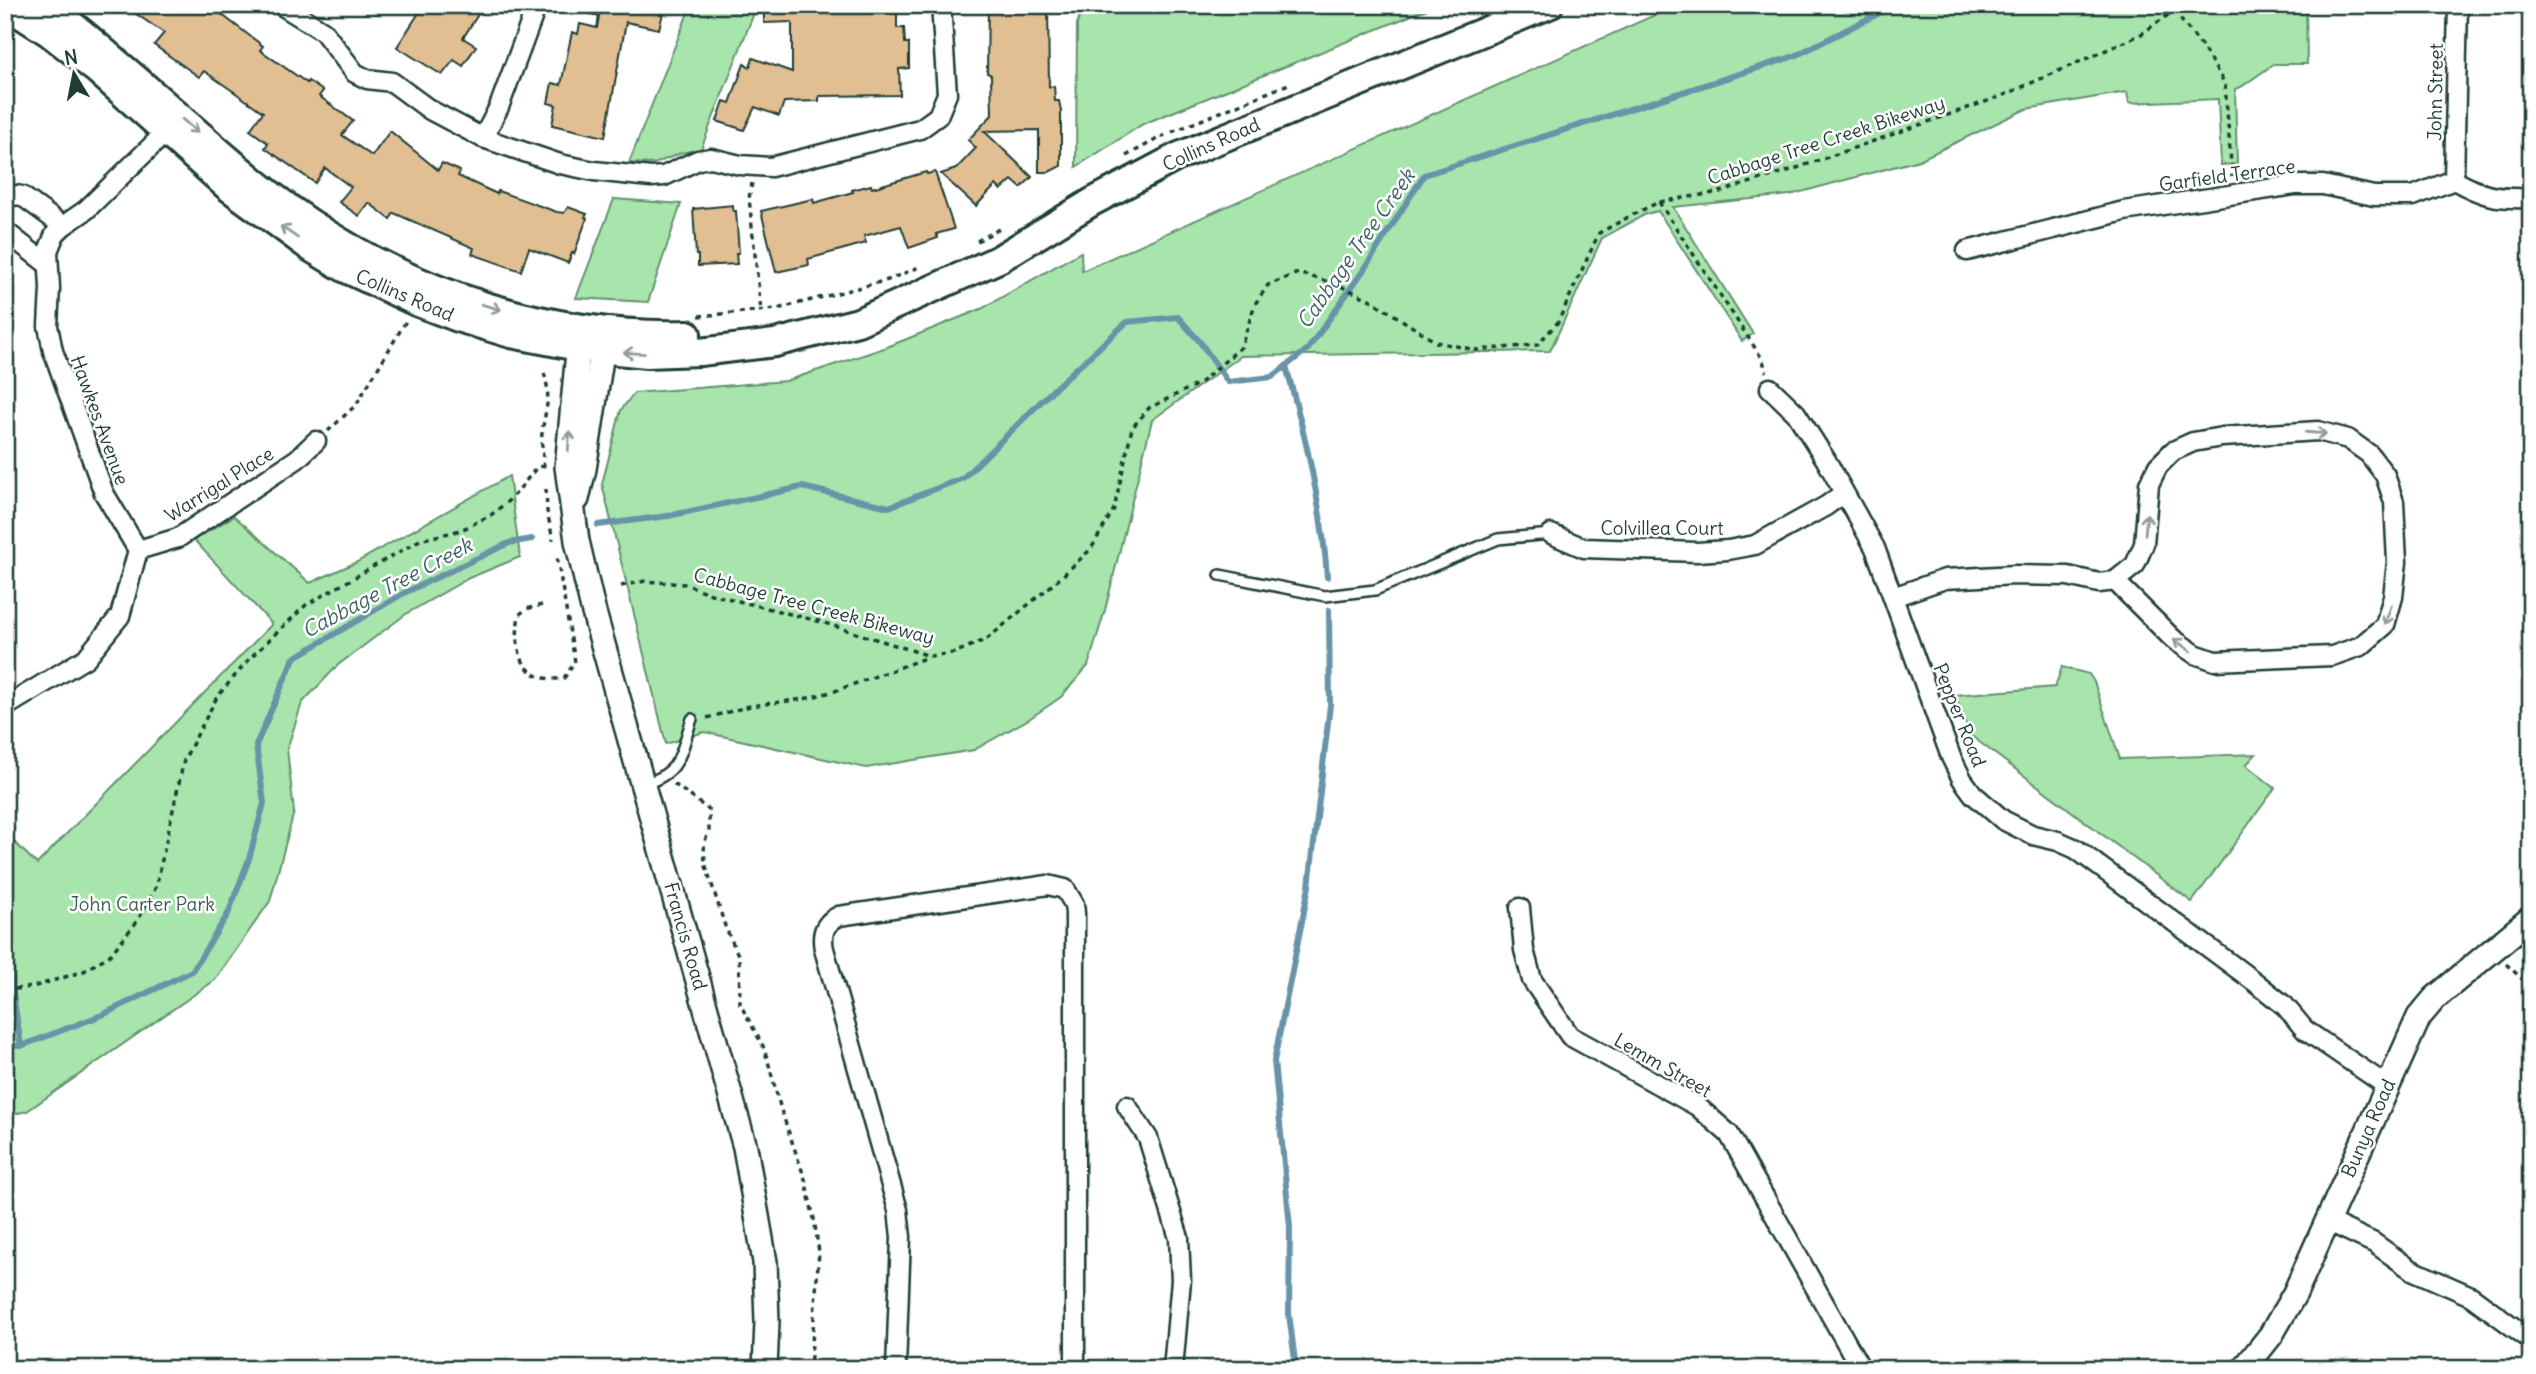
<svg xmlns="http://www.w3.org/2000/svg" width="2536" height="1374" font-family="Delius,sans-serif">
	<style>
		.green { fill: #a7e5ac; stroke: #639170; stroke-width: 2 }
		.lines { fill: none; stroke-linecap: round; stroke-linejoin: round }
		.stream { stroke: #6893a8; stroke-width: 6 }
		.building { fill: #e2bf93; stroke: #1f3d34; stroke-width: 2 }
		.service-casing { stroke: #1f3d34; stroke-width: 14 }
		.minor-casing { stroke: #1f3d34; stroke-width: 23 }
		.tertiary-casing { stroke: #1f3d34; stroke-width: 28 }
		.secondary-casing { stroke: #1f3d34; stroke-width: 32 }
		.path { stroke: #1f3d34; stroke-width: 3.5; stroke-dasharray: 5 5; stroke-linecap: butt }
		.service { stroke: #fff; stroke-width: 9 }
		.minor { stroke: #fff; stroke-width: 18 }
		.tertiary { stroke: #fff; stroke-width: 23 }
		.secondary { stroke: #fff; stroke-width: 26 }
		.oneway { stroke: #8f9e9a }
		.labels { text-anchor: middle; stroke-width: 5; stroke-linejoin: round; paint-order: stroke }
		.street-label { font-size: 19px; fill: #1f3d34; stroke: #fff }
		.park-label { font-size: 19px; fill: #3a5f4c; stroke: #fff }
		.water-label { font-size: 21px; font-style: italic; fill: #3d6164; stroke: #fff }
	</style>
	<rect width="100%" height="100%" fill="#fff"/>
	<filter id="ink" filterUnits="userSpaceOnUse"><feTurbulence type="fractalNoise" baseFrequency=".0143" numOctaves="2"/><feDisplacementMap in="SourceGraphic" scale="14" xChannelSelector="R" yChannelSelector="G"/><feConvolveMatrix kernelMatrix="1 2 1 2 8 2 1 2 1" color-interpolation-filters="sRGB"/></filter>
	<g filter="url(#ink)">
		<g class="green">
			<polygon points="691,5 757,5 701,149 681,153 654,164 629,163"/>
			<polygon points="1084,5 1437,5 1143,124 1076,167 1077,24"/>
			<polygon points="1677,5 2306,5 2307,64 2274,64 2241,87 2235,89 2237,164 2221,165 2218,99 2129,103 2127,92 2026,109 1919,160 1790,195 1673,207 1753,334 1742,341 1658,211 1646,214 1602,238 1550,351 1241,356 1152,420 1105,610 1088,666 1061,697 1029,719 974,750 866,768 704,732 666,744 602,484 621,410 634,393 786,381 887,347 981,309 1081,252 1082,271"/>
			<polygon points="614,199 681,204 648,302 576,298"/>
			<polygon points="509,476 520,557 469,578 406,614 338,665 302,703 287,749 294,812 270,901 215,980 27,1111 5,1116 5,833 37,864 272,624 194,540 234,516 310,583 357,562"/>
			<polygon points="2062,667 2089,674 2094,682 2120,759 2256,754 2246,765 2275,788 2192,902 1970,735 1955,695 2055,687"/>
		</g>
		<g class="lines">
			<g class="stream">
				<path d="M1286,366C1305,435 1322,505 1327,577"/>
				<polyline points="598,525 668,516 802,487 889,507 963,478 1056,387 1127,322 1178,317 1200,342 1228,382 1272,377 1308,349 1363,271 1424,175 1795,56 1895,5"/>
				<polyline points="5,941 21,1046"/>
				<polyline points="5,1045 21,1046 102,1015 192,971 228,914 249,859 264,803 256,745 294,658 404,593 509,543 532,539"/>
				<polyline points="1296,1369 1289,1314 1290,1227 1274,1061 1309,886 1330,705 1329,610"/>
			</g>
		</g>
		<g class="building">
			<polygon points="123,5 202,5 214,14 217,11 263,46 260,50 307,83 308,81 323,91 319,96 353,121 342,135 372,156 390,131 438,170 442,163 460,171 458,176 497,194 498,191 557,212 564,213 568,207 587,214 585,217 587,218 574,254 572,253 568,263 529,248 521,271 472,254 474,248 394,213 390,219 369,203 359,216 339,202 351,187 325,168 315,183 265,148 268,143 250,130 263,112 204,71 199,77 154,45 164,33"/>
			<polygon points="424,5 484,5 463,38 476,46 463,66 454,60 442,75 397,47"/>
			<polygon points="583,5 665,5 659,29 626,22 605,137 552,125 556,105 548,103 552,83 561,85 572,32 578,34 580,24 597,28 599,16 582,12"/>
			<polygon points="764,5 897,5 897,28 904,28 905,43 909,43 909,68 899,69 900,95 819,96 819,101 784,102 779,116 755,107 744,130 717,121 724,101 730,103 744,64 750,67 753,58 792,72 792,22 764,23"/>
			<polygon points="988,5 1048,5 1049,87 1054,86 1055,101 1059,101 1061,111 1061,166 1049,172 1039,172 1039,130 984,131 1032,177 1021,188 1012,180 1001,190 996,185 976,206 941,174 956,169 976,148 968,140 992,115 991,75 987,73"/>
			<polygon points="926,172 927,174 935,172 954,229 936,234 938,238 909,248 901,226 864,236 866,243 808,259 809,265 776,272 761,211 813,199 814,203 853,192 852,190 871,185 872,188"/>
			<polygon points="733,205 733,211 736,211 739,253 736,253 737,264 698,266 698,255 696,255 693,209"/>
		</g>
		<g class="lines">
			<g class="service-casing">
				<g id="service">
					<polyline points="1220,575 1325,596 1375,590 1498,539 1551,534"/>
					<path d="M644,784C682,773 680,753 692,719"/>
				</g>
			</g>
			<g class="minor-casing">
				<g id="minor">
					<polyline points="281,5 323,31 355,73 367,79 392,82 430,110 483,138 560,164 594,171 651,177 664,176 698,160 711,158 740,165 771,167 920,129 938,116 947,94 941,5"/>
					<polyline points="483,138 499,107 537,5"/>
					<polyline points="2454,180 2458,5"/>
					<polyline points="5,199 16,195 22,196 63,226"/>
					<polyline points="5,231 47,264"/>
					<path d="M1967,251L2124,211L2295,185H2323L2374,196H2413L2454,180C2484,197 2496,199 2531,198"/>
					<polyline points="1770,388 1796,413 1826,460 1875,548 1951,757 1962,779 1973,794 2003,820 2033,835 2058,841 2076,849 2255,982 2285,1006 2305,1030 2387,1086"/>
					<polyline points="1551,534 1584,548 1697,552 1728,550 1755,545 1826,506 1844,493"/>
					<polyline points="138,550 178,538 297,459 316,441"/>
					<polyline points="1893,597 1945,579 2015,575 2068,576 2099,583 2115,581 2135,565 2144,544 2149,484 2158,466 2173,451 2193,442 2222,437 2318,431 2348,439 2369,454 2385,475 2394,502 2397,562 2393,597 2385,625 2361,646 2332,656 2215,661 2195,654 2173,639 2115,581"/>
					<polyline points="5,707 86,658 120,616 138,550 104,493 53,351 48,326 50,288 48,251 55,234 63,226 86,210 167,131"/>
					<polyline points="1520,908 1524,950 1532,980 1570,1036 1697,1106 1729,1134 1861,1369"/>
					<polyline points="1127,1106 1148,1138 1179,1238 1181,1280 1173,1369"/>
					<polyline points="2327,1221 2374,1243 2412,1270 2471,1296 2531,1340"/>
					<path d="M896,1369L901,1237L898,1210L824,949C821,934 824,923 839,916L1048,885L1065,889L1074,904L1075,913V1369"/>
				</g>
			</g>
			<g class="tertiary-casing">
				<g id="tertiary">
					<polyline points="580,331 567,467 577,541 593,609 745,1147 765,1262 767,1322 765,1369"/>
					<polyline points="577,499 584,469 605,333"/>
					<polyline points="2244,1369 2271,1335 2295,1293 2419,1017 2435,998 2531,918"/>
				</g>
			</g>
			<g class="secondary-casing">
				<g id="secondary">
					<polyline points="6,5 48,32 98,71 228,187 311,248 346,269 416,302 461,319 511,334 578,347 647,354 700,352 775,343 858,322 999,259 1092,202 1179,156 1549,5"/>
					<path d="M43,5C72,22 97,46 122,67C167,105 210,145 255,182C376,281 530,338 687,334"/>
				</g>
			</g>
			<g class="path">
				<polyline points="2174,11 2203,48 2225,84 2232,177"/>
				<polyline points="1172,132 1291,83"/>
				<polyline points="1126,156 1165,135"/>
				<polyline points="752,183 749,198 761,311"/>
				<polyline points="1659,202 1763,360 1766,372"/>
				<polyline points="977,241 1001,228"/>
				<polyline points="699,316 777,309 888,280 919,267"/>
				<path d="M544,373C552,398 545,409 542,433C541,444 543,456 544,467"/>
				<polyline points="328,431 356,405 406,321"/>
				<polyline points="546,489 547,511 553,540"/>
				<polyline points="621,586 645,581 685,584 711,594 818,621 930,656 954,653 987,639 1058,580 1091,549 1114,509 1132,428 1149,408 1200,383 1241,347 1255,304 1268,285 1298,273 1336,284 1371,300 1436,342 1476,350 1537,345 1558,322 1599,233 1636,213 1659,202 1720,192 1794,169 2002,96 2140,35 2182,5"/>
				<path d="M542,605L526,609L519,615C513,650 522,685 564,678L575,662L557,557"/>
				<polyline points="707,718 750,706 804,699 835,691 928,657"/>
				<polyline points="674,784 709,810 709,831 704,843 705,863 725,926 739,957 740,1004 763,1046 768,1061 781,1110 805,1179 814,1219 819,1252 810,1369"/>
				<polyline points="2506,964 2531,987"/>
				<polyline points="5,990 33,987 84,971 110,955 138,920 156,887 184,760 217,697 250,658 306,605 420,540 461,530 491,515 513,497 537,467 544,466"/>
			</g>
			<use href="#service" class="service"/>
			<use href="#minor" class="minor"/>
			<use href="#tertiary" class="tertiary"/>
			<use href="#secondary" class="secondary"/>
		</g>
		<defs><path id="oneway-shaft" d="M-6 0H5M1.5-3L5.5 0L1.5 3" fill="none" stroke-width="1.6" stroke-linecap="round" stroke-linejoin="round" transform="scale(1.75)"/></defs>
		<g class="oneway">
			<use href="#oneway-shaft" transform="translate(190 126) rotate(41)"/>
			<use href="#oneway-shaft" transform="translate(289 232) rotate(-145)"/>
			<use href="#oneway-shaft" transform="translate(491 307) rotate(16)"/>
			<use href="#oneway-shaft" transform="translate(634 353) rotate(-177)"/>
			<use href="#oneway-shaft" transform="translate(2316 433) rotate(4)"/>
			<use href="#oneway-shaft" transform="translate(569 441) rotate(-85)"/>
			<use href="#oneway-shaft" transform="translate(2146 524) rotate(-85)"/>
			<use href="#oneway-shaft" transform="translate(2388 615) rotate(109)"/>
			<use href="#oneway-shaft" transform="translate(2182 645) rotate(-144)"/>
		</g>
	</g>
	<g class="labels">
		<g class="street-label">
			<text transform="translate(2435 92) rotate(-89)" y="7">John Street</text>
			<text transform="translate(1826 140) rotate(-18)" y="7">Cabbage Tree Creek Bikeway</text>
			<text transform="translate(1211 144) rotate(-24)" y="7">Collins Road</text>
			<text transform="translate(2227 175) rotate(-8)" y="7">Garfield Terrace</text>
			<text transform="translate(405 295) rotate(23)" y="7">Collins Road</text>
			<text transform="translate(100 420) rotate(70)" y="7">Hawkes Avenue</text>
			<text transform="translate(219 484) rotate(-32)" y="7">Warrigal Place</text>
			<text x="1662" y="535">Colvillea Court</text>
			<text transform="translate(814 606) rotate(15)" y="7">Cabbage Tree Creek Bikeway</text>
			<text transform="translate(1960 715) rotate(68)" y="7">Pepper Road</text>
			<text transform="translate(686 936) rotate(74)" y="7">Francis Road</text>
			<text transform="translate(1663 1065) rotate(30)" y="7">Lemm Street</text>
			<text transform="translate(2368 1128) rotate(-66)" y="7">Bunya Road</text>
		</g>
		<g class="park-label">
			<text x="142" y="911">John Carter Park</text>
		</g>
		<g class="water-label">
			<text transform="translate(1356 249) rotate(-55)" y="7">Cabbage Tree Creek</text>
			<text transform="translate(387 588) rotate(-28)" y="7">Cabbage Tree Creek</text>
		</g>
	</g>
	<rect width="2536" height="1374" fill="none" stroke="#fff" stroke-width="28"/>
	<rect x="14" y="14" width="2508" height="1346" fill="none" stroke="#1f3d34" stroke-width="2.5" filter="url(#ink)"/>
	<g transform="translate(74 74) rotate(350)" stroke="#ffffff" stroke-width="5" paint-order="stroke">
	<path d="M0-5L12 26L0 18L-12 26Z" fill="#1f3d34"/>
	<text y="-10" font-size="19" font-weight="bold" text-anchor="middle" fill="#1f3d34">N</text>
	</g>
</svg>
